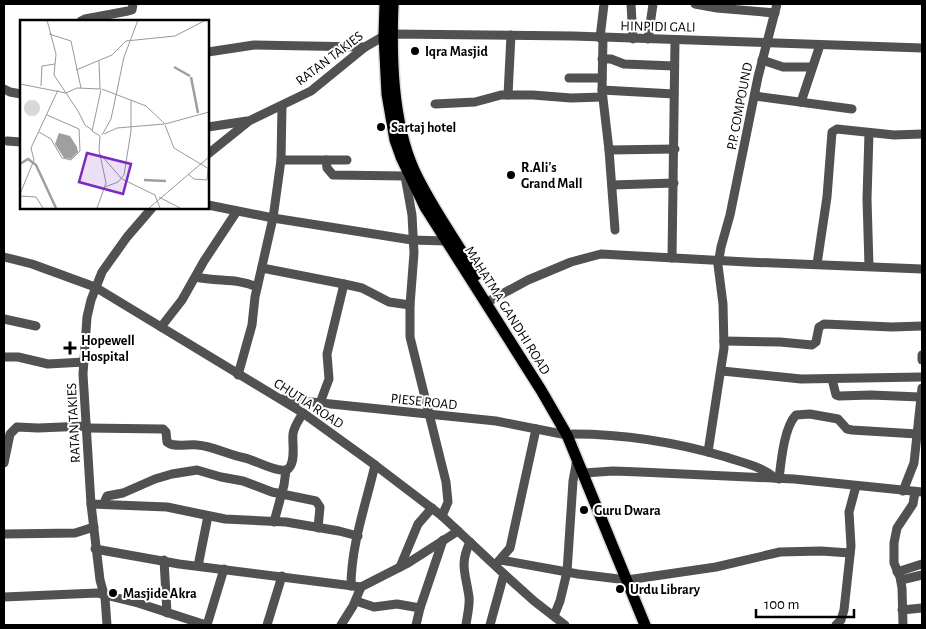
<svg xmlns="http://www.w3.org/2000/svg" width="926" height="629" font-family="'Alegreya Sans',sans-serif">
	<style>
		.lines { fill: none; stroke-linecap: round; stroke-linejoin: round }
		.major-casing { stroke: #dbdbdb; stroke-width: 14 }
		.minor { stroke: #515151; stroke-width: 9 }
		.major { stroke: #000; stroke-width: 11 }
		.poi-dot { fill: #000; stroke: #fff; stroke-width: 2 }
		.labels { text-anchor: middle; stroke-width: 4; stroke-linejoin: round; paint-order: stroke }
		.street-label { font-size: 14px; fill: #000; stroke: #fff }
		.poi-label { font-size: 14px; font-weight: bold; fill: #000; stroke: #fff; text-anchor: start }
		.inset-river { fill: none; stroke: #9f9f9f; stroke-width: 2.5 }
		.inset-road { fill: none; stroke: #999; stroke-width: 1 }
		.view { fill: #7b2cbf; fill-opacity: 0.15; stroke: #7b2cbf; stroke-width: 2.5 }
		.inset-edge { fill: none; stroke: #000; stroke-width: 2.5 }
	</style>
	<rect width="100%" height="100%" fill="#fff"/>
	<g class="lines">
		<g class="major-casing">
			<g id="major">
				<polyline points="385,4 384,36 387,94 395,140 401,157 425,207 541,390 567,435 645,625"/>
				<path d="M393,4C391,56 392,121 414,170C431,207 456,240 476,275"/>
			</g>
		</g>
		<g class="minor">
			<polyline points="631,4 633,39"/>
			<polyline points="695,4 717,8 775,13"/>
			<polyline points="81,21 85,19 128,11 132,10 133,4"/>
			<polyline points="600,38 604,4"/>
			<polyline points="603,38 602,90 609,150 615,230"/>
			<polyline points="648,39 653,4"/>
			<polyline points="208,52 254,45 365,47"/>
			<polyline points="602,59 611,59 624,64 674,66"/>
			<polyline points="762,60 783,67 812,67"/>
			<polyline points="569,78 602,78"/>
			<polyline points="4,89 10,92 21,94"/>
			<polyline points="602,90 674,94"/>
			<polyline points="508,95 511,35"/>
			<polyline points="755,96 852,109"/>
			<polyline points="801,102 820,45"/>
			<polyline points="435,104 475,102 501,95 533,95 571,98 602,97"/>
			<polyline points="208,127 247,121"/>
			<polyline points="7,141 21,142"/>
			<polyline points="609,150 675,149"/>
			<polyline points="208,154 249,121 311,91 365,47 384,36 392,34 573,36 922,48"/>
			<polyline points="281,160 347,160"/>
			<polyline points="326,160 327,168 333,175 405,176"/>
			<polyline points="407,172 405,176 412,215 414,253 410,305 410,337 446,482 448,502 442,516"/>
			<polyline points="612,185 674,183"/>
			<polyline points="208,205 273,218 412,240 446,241"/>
			<polyline points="4,257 32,264 95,287 303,413 375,465 442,516 504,574 534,601 565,625"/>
			<polyline points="672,258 675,40"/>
			<polyline points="817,264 827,197 832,132 837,129 894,135 922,134"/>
			<polyline points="869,266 867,199 869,133"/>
			<polyline points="262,268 344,284 362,288 389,302 410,305"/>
			<path d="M196,277C217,282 238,278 257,287"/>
			<polyline points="491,300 528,280 571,262 601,254 747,262 922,269"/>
			<polyline points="4,319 36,326"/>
			<polyline points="161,327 182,300 204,261 237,211"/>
			<polyline points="724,341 780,342 812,345 816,342 819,327 824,324 892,327 922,326"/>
			<polyline points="922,355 922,360"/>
			<polyline points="4,357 18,357 48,364 84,362"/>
			<polyline points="722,371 801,379 922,377"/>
			<polyline points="238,375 252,325 255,297 273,218 281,160 282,106"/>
			<polyline points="832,379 836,395 839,396 871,395 920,397"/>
			<polyline points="282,399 496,421 567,435"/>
			<polyline points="320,403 329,379 327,354 344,284"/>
			<path d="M87,428L163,429L166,432L167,442C174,448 188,444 197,445C213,446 229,455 245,458C255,460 282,476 289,468C296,460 292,444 293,434C294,426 299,420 303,413"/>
			<path d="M573,434C626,434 675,442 726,457C743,463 761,466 775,478"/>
			<polyline points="708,452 724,348 723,304 718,265 721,247 730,215 758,77 777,4"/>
			<polyline points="4,463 10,434 17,427 38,428 87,426"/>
			<polyline points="584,473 613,471 640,472 794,479 922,492"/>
			<path d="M779,479C781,462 784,427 796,415L810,414L838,419L847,429L852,430L917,434"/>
			<polyline points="903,491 914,463 922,388"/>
			<polyline points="104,503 107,496 123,493 155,479 172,474 197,470 221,477 243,481 272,492 316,501 320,507 318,528"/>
			<polyline points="91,504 167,507 225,519 286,522 339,531 358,536"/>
			<polyline points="274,522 284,485 286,470"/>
			<polyline points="4,534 75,533 94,527"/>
			<polyline points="95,549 179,564 361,587 408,563 458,531"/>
			<polyline points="164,560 167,613"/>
			<polyline points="501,560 578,574 627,580 716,567 780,552 821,551 850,553"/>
			<polyline points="497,563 510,548 536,429"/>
			<polyline points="198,566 208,516"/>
			<polyline points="400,567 418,524 432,508"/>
			<polyline points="897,572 922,564"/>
			<polyline points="901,580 922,575"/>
			<path d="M351,586C351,545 366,504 375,465"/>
			<polyline points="4,597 97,593 138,603 206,625"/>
			<polyline points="356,601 374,607 397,604 420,608"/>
			<polyline points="902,610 922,608"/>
			<polyline points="554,616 560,601 567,572 573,481 577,459"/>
			<polyline points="107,625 105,598 100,580 91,504 83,374 87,317 91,300 102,272 127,237 152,208"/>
			<polyline points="207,625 224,569"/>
			<polyline points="267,625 282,576"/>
			<polyline points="341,625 353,606 361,587"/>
			<polyline points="416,625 420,608 443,540"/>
			<path d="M466,625C467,616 470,606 469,597C466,574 459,565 470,542"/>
			<polyline points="490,625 504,574"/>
			<polyline points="836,625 841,620 844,610 851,546 849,512 856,486"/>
			<polyline points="903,625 902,588 900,577 894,563 894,543 897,528 913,504 915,492"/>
		</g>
		<use href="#major" class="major"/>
	</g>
	<g class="poi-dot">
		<circle cx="415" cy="51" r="5"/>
		<circle cx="381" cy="127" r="5"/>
		<circle cx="511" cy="175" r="5"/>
		<path d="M67.5 340.5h5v5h5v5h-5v5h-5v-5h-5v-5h5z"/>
		<circle cx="584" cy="510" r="5"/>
		<circle cx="620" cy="589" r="5"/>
		<circle cx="113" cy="593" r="5"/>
	</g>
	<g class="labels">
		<g class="street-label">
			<text transform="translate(658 26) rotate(1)" y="5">HINPIDI GALI</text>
			<text transform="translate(329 58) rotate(-37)" y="5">RATAN TAKIES</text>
			<text transform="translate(739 106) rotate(-79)" y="5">P.P. COMPOUND</text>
			<text transform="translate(508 310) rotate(58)" y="5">MAHATMA GANDHI ROAD</text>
			<text transform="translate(424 401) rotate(6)" y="5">PIESE ROAD</text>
			<text transform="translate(309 403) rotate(33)" y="5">CHUTIA ROAD</text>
			<text transform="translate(73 423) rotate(-93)" y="5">RATAN TAKIES</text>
		</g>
		<g class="poi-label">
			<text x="425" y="56">Iqra Masjid</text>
			<text x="391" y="132">Sartaj hotel</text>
			<text x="521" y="172">R.Ali's<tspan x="521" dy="16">Grand Mall</tspan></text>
			<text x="81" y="345">Hopewell<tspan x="81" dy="16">Hospital</tspan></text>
			<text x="594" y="515">Guru Dwara</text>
			<text x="630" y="594">Urdu Library</text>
			<text x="123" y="598">Masjide Akra</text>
		</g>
	</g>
	<g transform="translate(20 20)">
		<rect width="189" height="189" fill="#fff"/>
		<path d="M4 88a8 8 0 1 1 16 0a8 8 0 1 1-16 0Z" fill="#d8d8d8"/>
		<path d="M39,113L50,116L57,127L58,132L51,139L44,138L35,124Z" fill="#9f9f9f"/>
		<path class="inset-river" d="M154,47L170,56M171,57L178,93M0,144L8,139L16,145L36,188M124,160L146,161"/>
		<path class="inset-road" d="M27,0L36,34L34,55L58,91M29,14L51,21L61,68M79,41L80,69M56,50L92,35L106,21L155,16L186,0M0,64L46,73L57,68L81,69M21,66L22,46L35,44M82,69L126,86L145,104M58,91L65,105L72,110M145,104L189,92M145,105L154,128L189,149M19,112L31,119L42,138L51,140L60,131L59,109L27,95M84,114L97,108L144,104M82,115L91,99L104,37L118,0M80,116L72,111L81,70M80,134L102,159L135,175L140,188M168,154L174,159L187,160L188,149M85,167L98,162L104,155L111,111V80M0,174L14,140L11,128L38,70M0,176L16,177L23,188M139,177L160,188M77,188L86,163L79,130L80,116M129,188L189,137"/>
		<path class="view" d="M67,133L111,144L103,174L59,162Z"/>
		<rect width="189" height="189" class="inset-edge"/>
	</g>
	<rect width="926" height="629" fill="none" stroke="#000000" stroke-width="10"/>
	<path d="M756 609v8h98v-8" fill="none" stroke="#000000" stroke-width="2.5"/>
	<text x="764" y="609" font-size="15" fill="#000000" stroke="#ffffff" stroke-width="4" paint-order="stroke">100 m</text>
</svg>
